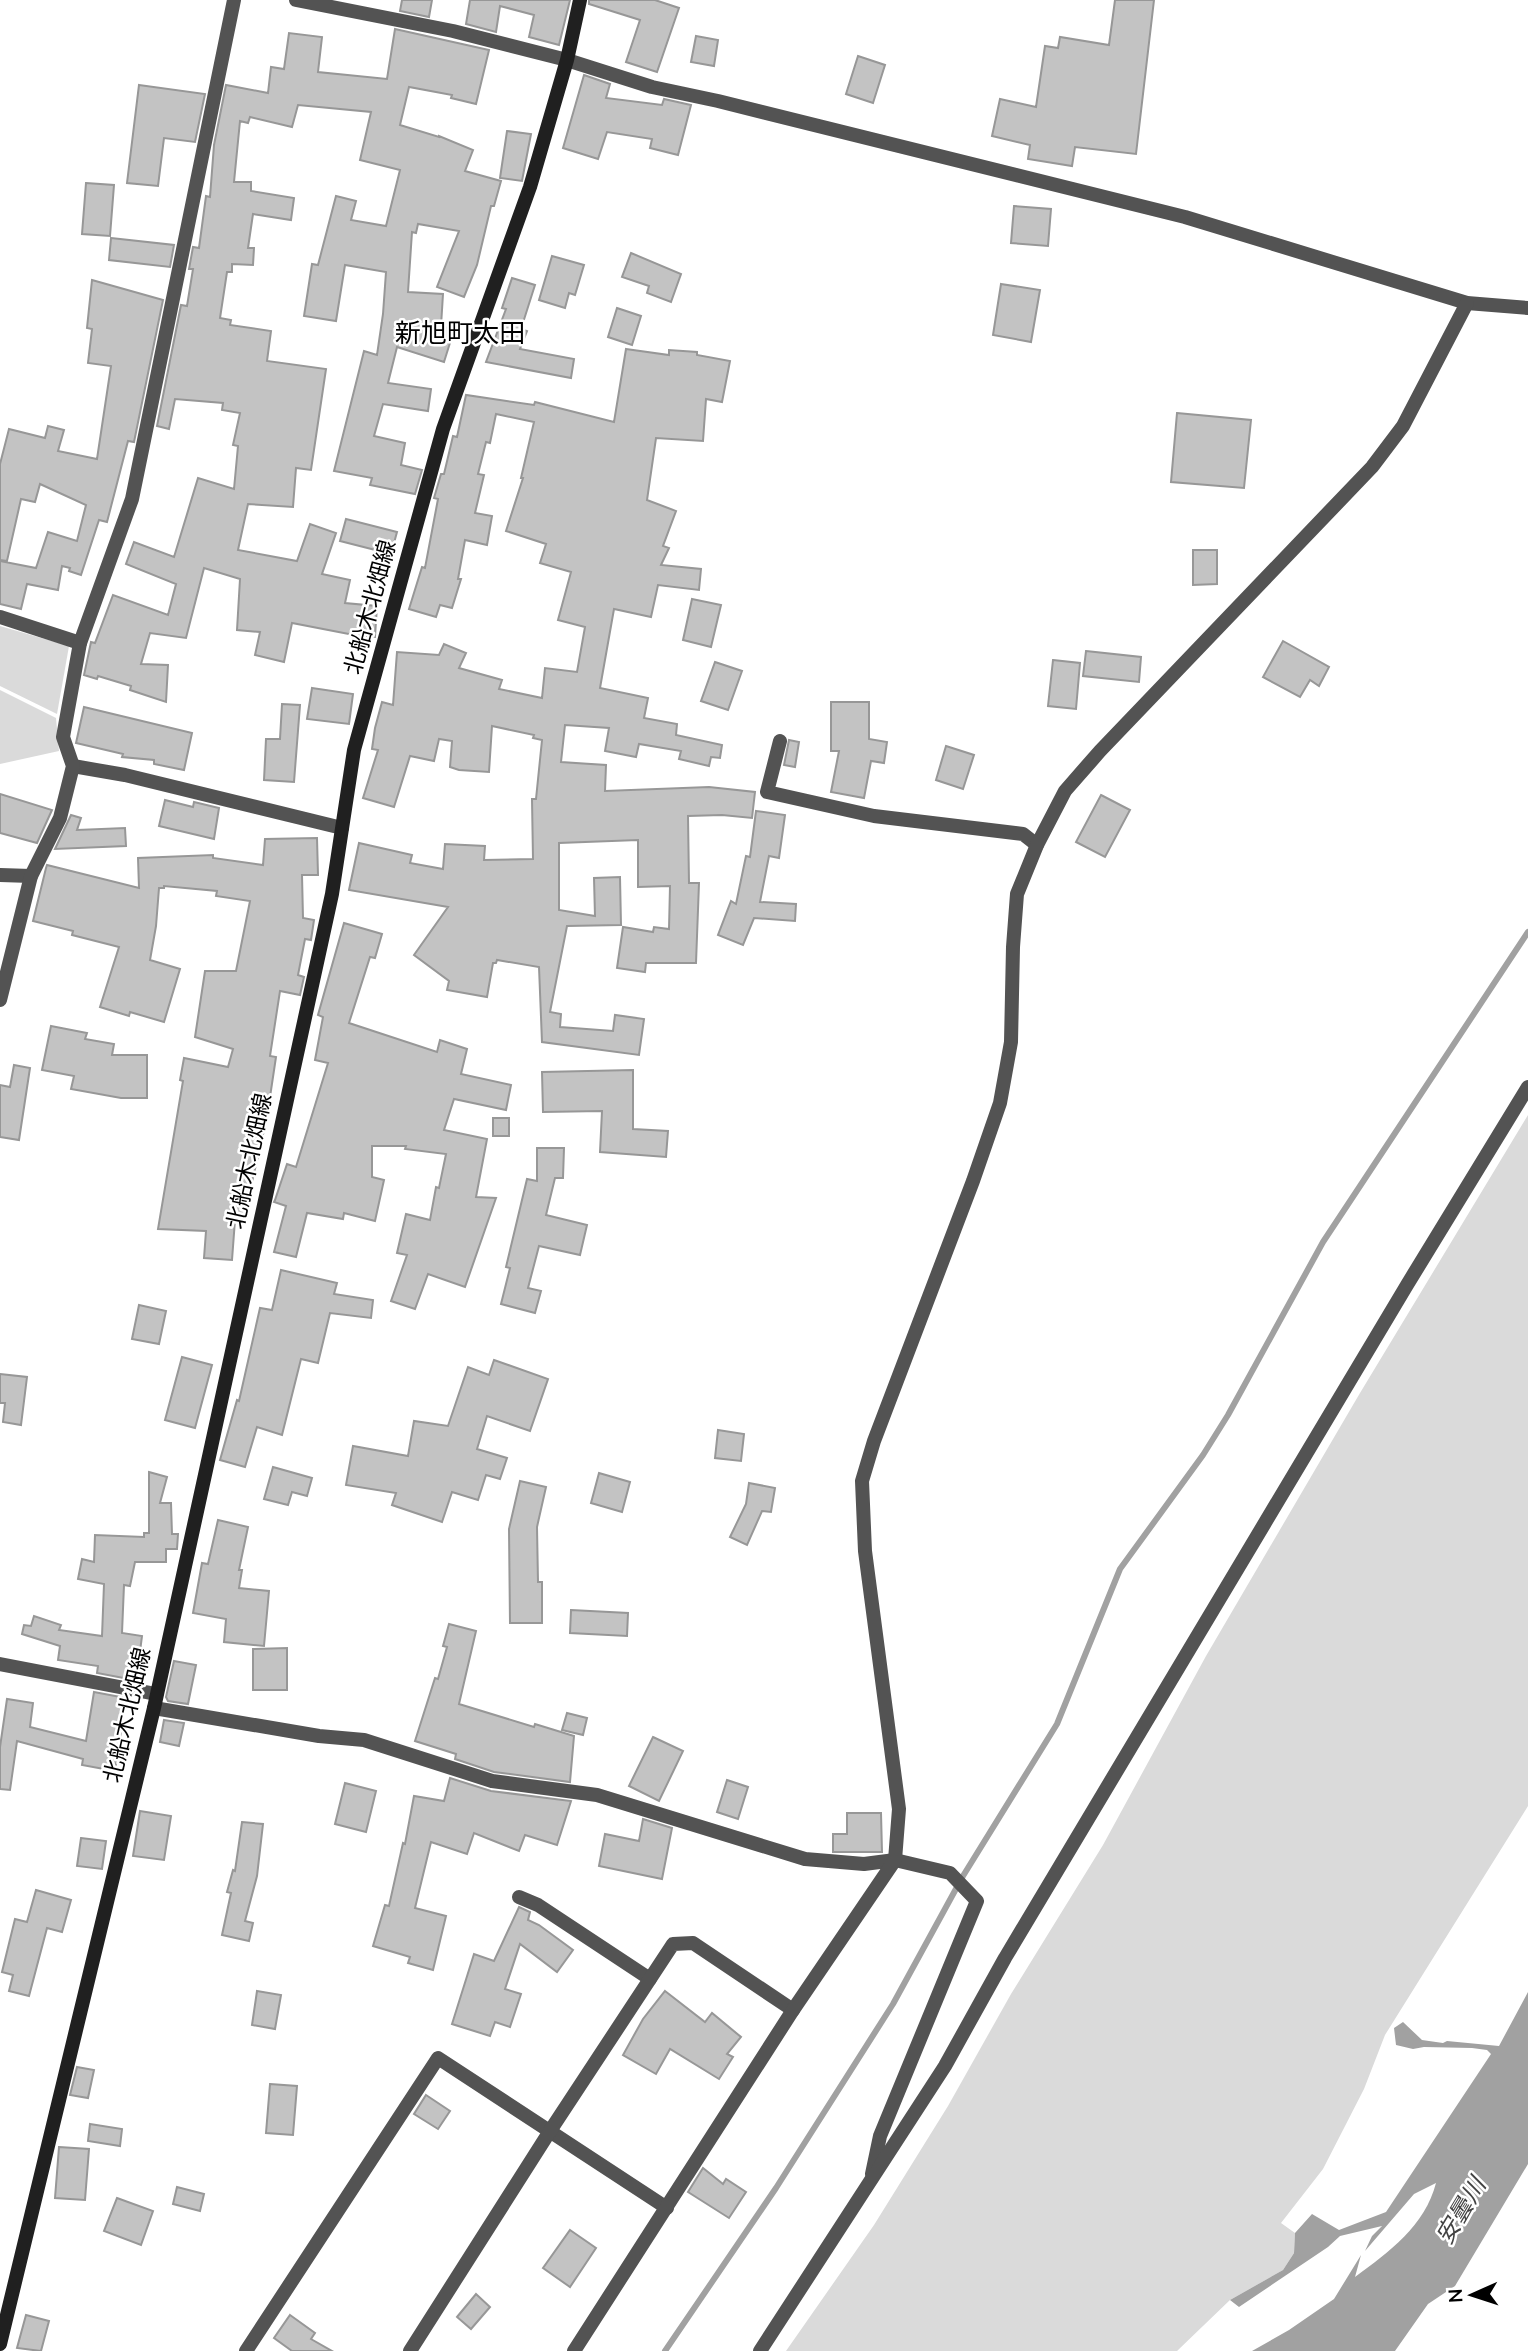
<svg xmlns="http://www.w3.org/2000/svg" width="1528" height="2351" font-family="'Nunito Sans','Noto Sans JP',sans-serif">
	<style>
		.green { fill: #dadada }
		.water { fill: #a1a1a1 }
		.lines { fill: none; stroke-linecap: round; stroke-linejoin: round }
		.stream { stroke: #a1a1a1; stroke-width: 6 }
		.building { fill: #c3c3c3; stroke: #979797; stroke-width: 2 }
		.minor { stroke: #535353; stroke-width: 14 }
		.tertiary { stroke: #535353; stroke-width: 14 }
		.secondary { stroke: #202020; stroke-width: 14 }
		.labels { text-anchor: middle; stroke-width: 5; stroke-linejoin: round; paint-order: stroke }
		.street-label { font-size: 23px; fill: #000; stroke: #fff }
		.water-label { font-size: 24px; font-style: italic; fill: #424242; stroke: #fff }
		.quarter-label { font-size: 26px; fill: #000; stroke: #fff }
	</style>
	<rect width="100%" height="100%" fill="#fff"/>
	<g class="green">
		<polygon points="0,626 69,646 57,714 0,686"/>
		<polygon points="0,690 56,718 59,751 0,764"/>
		<polygon points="1528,1115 1528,1806 1385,2035 1364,2089 1323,2169 1281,2223 1295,2233 1294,2253 1283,2270 1230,2300 1177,2351 786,2351 874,2225 948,2106 1011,1994 1103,1845 1206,1656 1360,1393"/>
	</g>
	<path class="water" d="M1528,1992V2164L1455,2286L1428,2304L1395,2351H1252L1289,2330L1334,2299L1361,2255L1355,2277C1389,2252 1425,2226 1436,2183L1414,2194L1365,2251L1372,2236L1382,2226L1340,2236L1328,2247L1239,2307L1230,2300L1283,2270L1294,2253L1295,2233L1312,2214L1339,2230L1386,2212L1491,2054L1487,2050L1472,2048L1424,2047L1413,2049L1396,2045L1394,2028L1403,2022L1422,2040L1443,2043L1447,2041L1499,2046Z"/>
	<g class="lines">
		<polyline class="stream" points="665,2351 776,2188 893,2004 963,1876 1057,1724 1120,1569 1203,1455 1228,1415 1323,1242 1528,932"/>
	</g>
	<g class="building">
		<polygon points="402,0 432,0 429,17 400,11"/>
		<polygon points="470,0 570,0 559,45 529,37 534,15 500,6 496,32 466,24"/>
		<polygon points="589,0 655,0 679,8 657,72 626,62 640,20 589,4"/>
		<polygon points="1115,0 1154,0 1136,154 1075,147 1072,166 1028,159 1030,145 992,136 1000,99 1036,107 1045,46 1058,48 1060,37 1109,45"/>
		<polygon points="395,29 489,50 476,104 451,98 452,95 409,87 400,125 439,137 439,136 473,150 465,171 501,181 494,206 491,206 477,265 464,297 437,287 459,231 418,224 416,233 412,232 408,292 443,294 441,326 454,330 444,362 397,347 388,383 431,389 428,411 383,404 374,436 405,443 401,465 422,470 415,494 370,485 372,478 334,471 364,351 377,355 383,314 386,272 345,265 336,321 304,316 312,264 318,265 336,196 356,201 351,220 386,226 400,170 360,160 371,112 298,105 292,127 250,117 248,123 240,121 234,182 251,182 251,191 294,198 291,220 253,214 248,248 254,248 253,265 232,264 232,272 227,272 220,318 231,320 230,325 271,331 267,361 326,369 311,470 296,468 293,507 248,504 238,550 297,561 310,524 336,533 322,574 350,580 345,603 377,606 375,637 354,635 292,623 284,662 255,655 260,632 237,630 240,579 204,568 186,638 150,633 141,664 168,665 166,702 130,690 131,686 98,676 97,679 84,675 91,642 95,643 113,595 168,615 176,584 126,564 134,542 174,557 198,478 234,489 238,446 233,445 240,413 222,410 223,403 175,399 169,429 157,426 181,305 187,306 193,269 189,269 193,247 199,248 206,196 210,197 214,145 226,85 268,93 271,67 284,69 289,33 322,37 318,72 387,79"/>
		<polygon points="696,36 718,40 714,66 691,62"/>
		<polygon points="858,56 885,65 873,103 846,94"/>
		<polygon points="584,75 610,84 606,98 662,105 664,99 691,105 678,155 650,148 652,139 607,132 598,159 563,148"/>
		<polygon points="139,85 205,94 195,142 164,138 158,186 127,183"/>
		<polygon points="507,131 531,134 522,181 500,178"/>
		<polygon points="86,183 114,185 110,236 82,234"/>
		<polygon points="1014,206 1051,209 1048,246 1011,243"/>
		<polygon points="111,238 174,245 170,267 109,260"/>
		<polygon points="631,253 681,274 671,302 647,293 649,286 622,277"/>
		<polygon points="552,256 584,265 575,295 569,293 565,308 539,300"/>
		<polygon points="512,278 535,285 521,329 527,331 520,349 574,359 571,378 486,362 506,309 502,308"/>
		<polygon points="92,280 163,300 134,442 128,441 107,522 99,520 81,575 69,571 70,568 62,566 58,590 27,584 21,609 0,604 0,561 36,568 48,532 77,541 86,505 40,484 35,502 21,499 7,561 0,560 0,464 9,429 45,438 48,426 64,430 58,451 97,459 111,366 88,363 92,329 87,328"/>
		<polygon points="1001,284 1040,290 1031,342 993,335"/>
		<polygon points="617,308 641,316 632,345 608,337"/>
		<polygon points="626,349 669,355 669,350 697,352 697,355 730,361 722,402 706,399 703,441 656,438 647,500 676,511 663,546 669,548 661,565 701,569 699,590 658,585 651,617 614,609 600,688 648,698 644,718 677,724 676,735 722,745 720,758 711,757 709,766 679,759 681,751 639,744 636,757 605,751 609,728 565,725 561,762 606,765 605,791 709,787 755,792 752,818 722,815 688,816 689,883 699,883 696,963 646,963 645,972 617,968 623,927 653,932 654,927 669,929 670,886 638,887 638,840 559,843 559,910 595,916 594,878 620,877 621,925 567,926 550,1012 561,1014 560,1027 613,1031 615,1015 644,1019 639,1055 542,1042 539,967 497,960 496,963 493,963 487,997 447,990 449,981 414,955 448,907 349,890 359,843 412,855 410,863 443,869 445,844 485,846 484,860 533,859 532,799 536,799 542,740 533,738 534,735 492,726 489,772 459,770 450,767 452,741 439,739 434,761 410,756 394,807 363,798 378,750 372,749 375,728 382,702 393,705 397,652 439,655 444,644 466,653 459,668 502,680 499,689 542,698 545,668 577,672 585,627 558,620 571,572 540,563 546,544 506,531 523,478 521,478 534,422 496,414 490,443 486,442 478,474 484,475 475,513 492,516 487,545 465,540 458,579 461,579 452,608 440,605 436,617 409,609 422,567 425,568 438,499 434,498 441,474 444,474 453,436 457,437 466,395 534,405 535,402 614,422"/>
		<polygon points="1177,413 1251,420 1244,488 1171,482"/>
		<polygon points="346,519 397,532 391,554 340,541"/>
		<polygon points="1193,550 1217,550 1217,584 1193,585"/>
		<polygon points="692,599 721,605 711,647 683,640"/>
		<polygon points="1283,641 1329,667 1319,686 1310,680 1300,697 1263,677"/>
		<polygon points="1086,651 1141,657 1139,682 1083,676"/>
		<polygon points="1053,660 1080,663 1076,709 1048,706"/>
		<polygon points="715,662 742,671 728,710 701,701"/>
		<polygon points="312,688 353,694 349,724 307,719"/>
		<polygon points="831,702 869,702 869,739 887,742 884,763 871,761 864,798 831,792 839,751 831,751"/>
		<polygon points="282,704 300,705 294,782 264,780 266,739 280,739"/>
		<polygon points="84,707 192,733 184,770 154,764 154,760 122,757 123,754 76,743"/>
		<polygon points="789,740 799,742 795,767 784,765"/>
		<polygon points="946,746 974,755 963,789 936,780"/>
		<polygon points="0,794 52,810 37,843 0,833"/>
		<polygon points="1101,795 1130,810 1105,857 1076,842"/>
		<polygon points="165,800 193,807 194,802 219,808 214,839 159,826"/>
		<polygon points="756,811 785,815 779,858 769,856 760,902 796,904 795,921 754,918 743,945 718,935 731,901 736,904 746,856 750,857"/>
		<polygon points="71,815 81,818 77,830 125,828 126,846 55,849"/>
		<polygon points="317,838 318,875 302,875 303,918 314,920 311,940 305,939 298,975 304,977 300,995 280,991 270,1056 276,1057 267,1117 243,1221 235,1220 232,1260 204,1258 206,1231 158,1229 183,1081 180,1080 184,1058 228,1067 233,1049 195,1037 205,971 236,971 250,901 216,896 217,891 164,886 164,888 159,888 156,926 150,960 180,969 164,1022 130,1012 129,1016 100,1007 119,947 72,935 73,931 33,921 46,868 47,865 139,888 138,858 213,855 213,858 263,865 265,839"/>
		<polygon points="344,923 382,934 375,958 370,957 349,1023 437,1052 440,1040 467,1049 461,1074 511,1085 506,1110 454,1099 444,1130 487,1139 476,1197 496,1198 465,1287 428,1274 415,1309 391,1301 407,1255 397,1253 406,1214 430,1220 436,1187 439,1188 446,1154 405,1149 406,1146 372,1146 372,1177 384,1180 375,1221 344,1213 343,1219 307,1213 296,1257 274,1252 286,1206 274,1202 275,1200 287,1164 296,1167 328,1063 315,1060 323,1017 318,1015"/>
		<polygon points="51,1026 87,1033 85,1039 114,1044 112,1055 147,1055 147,1098 121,1098 71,1089 74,1076 42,1070"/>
		<polygon points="14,1065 30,1068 19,1140 0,1137 0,1085 10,1087"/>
		<polygon points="633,1070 633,1129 668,1131 666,1157 600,1152 602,1111 543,1112 542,1072"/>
		<rect x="493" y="1118" width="16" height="18"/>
		<polygon points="537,1148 564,1148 563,1178 555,1178 546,1215 587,1225 580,1255 539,1246 528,1288 541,1291 535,1313 501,1304 510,1268 506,1267 527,1179 537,1181"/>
		<polygon points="281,1270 337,1283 334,1294 373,1300 371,1318 330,1313 318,1363 301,1359 282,1435 257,1427 245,1467 220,1460 237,1400 239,1401 260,1308 272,1310"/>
		<polygon points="139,1305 166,1311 159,1344 132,1339"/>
		<polygon points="182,1357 212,1365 195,1428 165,1420"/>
		<polygon points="494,1360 548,1379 530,1431 487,1416 477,1449 507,1458 500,1479 486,1475 478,1500 452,1492 442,1522 392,1505 396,1493 346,1485 353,1446 408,1456 414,1421 448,1426 468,1367 489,1375"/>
		<polygon points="0,1374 27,1377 21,1425 3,1422 5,1403 0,1403"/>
		<polygon points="718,1430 744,1434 741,1461 715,1458"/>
		<polygon points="273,1467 312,1478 307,1496 292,1492 288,1505 264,1499"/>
		<polygon points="149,1472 167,1477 160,1503 171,1503 172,1534 178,1534 177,1549 166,1549 166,1562 135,1562 130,1586 124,1585 122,1633 142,1636 138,1667 131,1666 129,1679 97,1673 98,1666 58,1660 60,1646 22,1634 24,1625 31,1626 34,1616 61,1625 59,1630 102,1636 104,1584 78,1579 82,1559 94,1562 95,1535 144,1537 144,1533 149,1533"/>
		<polygon points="599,1473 630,1482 622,1512 591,1503"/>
		<polygon points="520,1481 546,1487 537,1527 538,1582 542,1582 542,1623 510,1623 509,1529"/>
		<polygon points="749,1483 775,1488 771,1512 762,1511 747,1545 730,1537 746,1504"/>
		<polygon points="218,1520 248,1527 239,1570 242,1570 239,1588 269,1591 264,1646 224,1642 226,1619 193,1613 202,1563 208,1564"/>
		<polygon points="571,1610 628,1613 627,1636 570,1633"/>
		<polygon points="449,1624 476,1631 459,1704 534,1727 535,1724 574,1736 570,1782 494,1772 455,1759 456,1754 415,1741 435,1678 438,1679 447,1647 443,1646"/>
		<polygon points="287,1648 287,1690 253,1690 253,1649"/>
		<polygon points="174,1661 196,1665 188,1704 168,1701 166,1697"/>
		<polygon points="94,1692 126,1698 115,1771 82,1765 83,1759 17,1741 10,1790 0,1789 0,1747 7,1699 33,1703 30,1727 86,1741"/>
		<polygon points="567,1713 587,1718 583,1735 562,1730"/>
		<polygon points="164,1720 184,1723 179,1746 160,1742"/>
		<polygon points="653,1737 683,1751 659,1801 629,1786"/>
		<polygon points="450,1778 491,1791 571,1801 557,1845 525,1835 519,1851 474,1833 467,1854 431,1842 415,1908 446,1916 433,1970 408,1963 410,1957 373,1946 385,1905 389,1906 403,1843 405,1844 414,1796 444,1801"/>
		<polygon points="727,1780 748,1787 738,1819 717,1812"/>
		<polygon points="345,1783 376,1791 366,1832 335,1824"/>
		<polygon points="140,1811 171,1816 164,1860 133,1856"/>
		<polygon points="847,1813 881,1813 882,1852 833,1852 833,1834 847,1834"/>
		<polygon points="643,1819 672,1828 662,1879 599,1866 605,1834 639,1841"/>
		<polygon points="242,1822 263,1824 257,1876 245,1921 253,1923 249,1941 222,1935 231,1893 227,1892 233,1870 235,1871"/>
		<polygon points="81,1838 106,1841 102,1869 77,1866"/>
		<polygon points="36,1890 71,1900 62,1932 47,1928 29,1996 9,1991 13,1975 2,1972 15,1919 27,1922"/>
		<polygon points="519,1907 530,1912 528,1920 539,1925 573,1950 557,1972 520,1944 505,1989 521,1994 510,2027 495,2022 490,2036 452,2024 474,1954 494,1961"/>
		<polygon points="257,1991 281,1995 275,2029 252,2025"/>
		<polygon points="665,1991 705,2022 712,2013 741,2037 727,2054 733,2057 719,2079 670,2049 656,2074 623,2055 643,2019"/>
		<polygon points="77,2067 94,2070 88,2098 70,2095"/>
		<polygon points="270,2084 297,2086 293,2135 266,2133"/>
		<polygon points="426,2095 450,2111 438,2129 414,2114"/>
		<polygon points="90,2124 122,2129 120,2146 88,2141"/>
		<polygon points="59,2147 89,2149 85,2200 55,2198"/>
		<polygon points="703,2168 723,2184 726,2179 746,2192 729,2218 688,2192"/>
		<polygon points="177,2187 204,2194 200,2211 173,2204"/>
		<polygon points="117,2198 153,2211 141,2245 104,2231"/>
		<polygon points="570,2230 596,2248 570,2287 543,2268"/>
		<polygon points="476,2294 490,2307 471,2329 457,2317"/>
		<polygon points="26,2315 49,2321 41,2351 17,2348"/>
		<polygon points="290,2315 315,2333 311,2339 332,2351 292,2351 274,2338"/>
	</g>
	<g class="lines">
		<g class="minor">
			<polyline points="296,0 453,31 567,60 652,87 718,101 1185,217 1467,303 1528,308"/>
			<polyline points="0,617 80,643"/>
			<polyline points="780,741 767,792 874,816 1023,834 1037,845"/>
			<polyline points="73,766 125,775 342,828"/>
			<polyline points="0,875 31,876"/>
			<polyline points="0,1000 31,876 60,818 73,766 63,737 80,643 132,499 234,0"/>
			<polyline points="154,1708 319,1736 364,1740 492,1781 597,1795 805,1859 864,1864 895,1860 950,1873 977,1901 880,2136 872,2174"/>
			<polyline points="519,1897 538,1905 650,1979"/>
			<polyline points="246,2351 438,2058 667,2208"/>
			<polyline points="410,2351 550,2131 673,1944 693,1943 793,2010"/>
			<polyline points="574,2351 793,2010 895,1860 899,1809 865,1551 862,1481 874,1441 973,1181 1000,1103 1011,1042 1013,947 1017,894 1037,845 1065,791 1100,751 1372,467 1403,426 1467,303"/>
			<polyline points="760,2351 945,2066 1005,1958 1407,1285 1528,1087"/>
		</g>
		<polyline class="tertiary" points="0,1664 156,1694"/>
		<polyline class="secondary" points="0,2344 154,1708 332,894 354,750 443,429 530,187 567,60 580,0"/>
	</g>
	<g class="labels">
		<g class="street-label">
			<text transform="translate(370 607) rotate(-75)" y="8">北船木北畑線</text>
			<text transform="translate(249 1161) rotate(-78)" y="8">北船木北畑線</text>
			<text transform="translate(127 1715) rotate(-77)" y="8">北船木北畑線</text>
		</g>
		<g class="water-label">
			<text transform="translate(1461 2211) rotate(-59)" y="8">安曇川</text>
		</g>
		<g class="quarter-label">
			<text x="460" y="342">新旭町太田</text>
		</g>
	</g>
	<g transform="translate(1472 2295) rotate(267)" stroke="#ffffff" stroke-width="5" paint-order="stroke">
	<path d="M0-5L12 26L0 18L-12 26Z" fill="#000000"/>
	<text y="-10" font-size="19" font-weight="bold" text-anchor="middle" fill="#000000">N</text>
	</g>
</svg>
